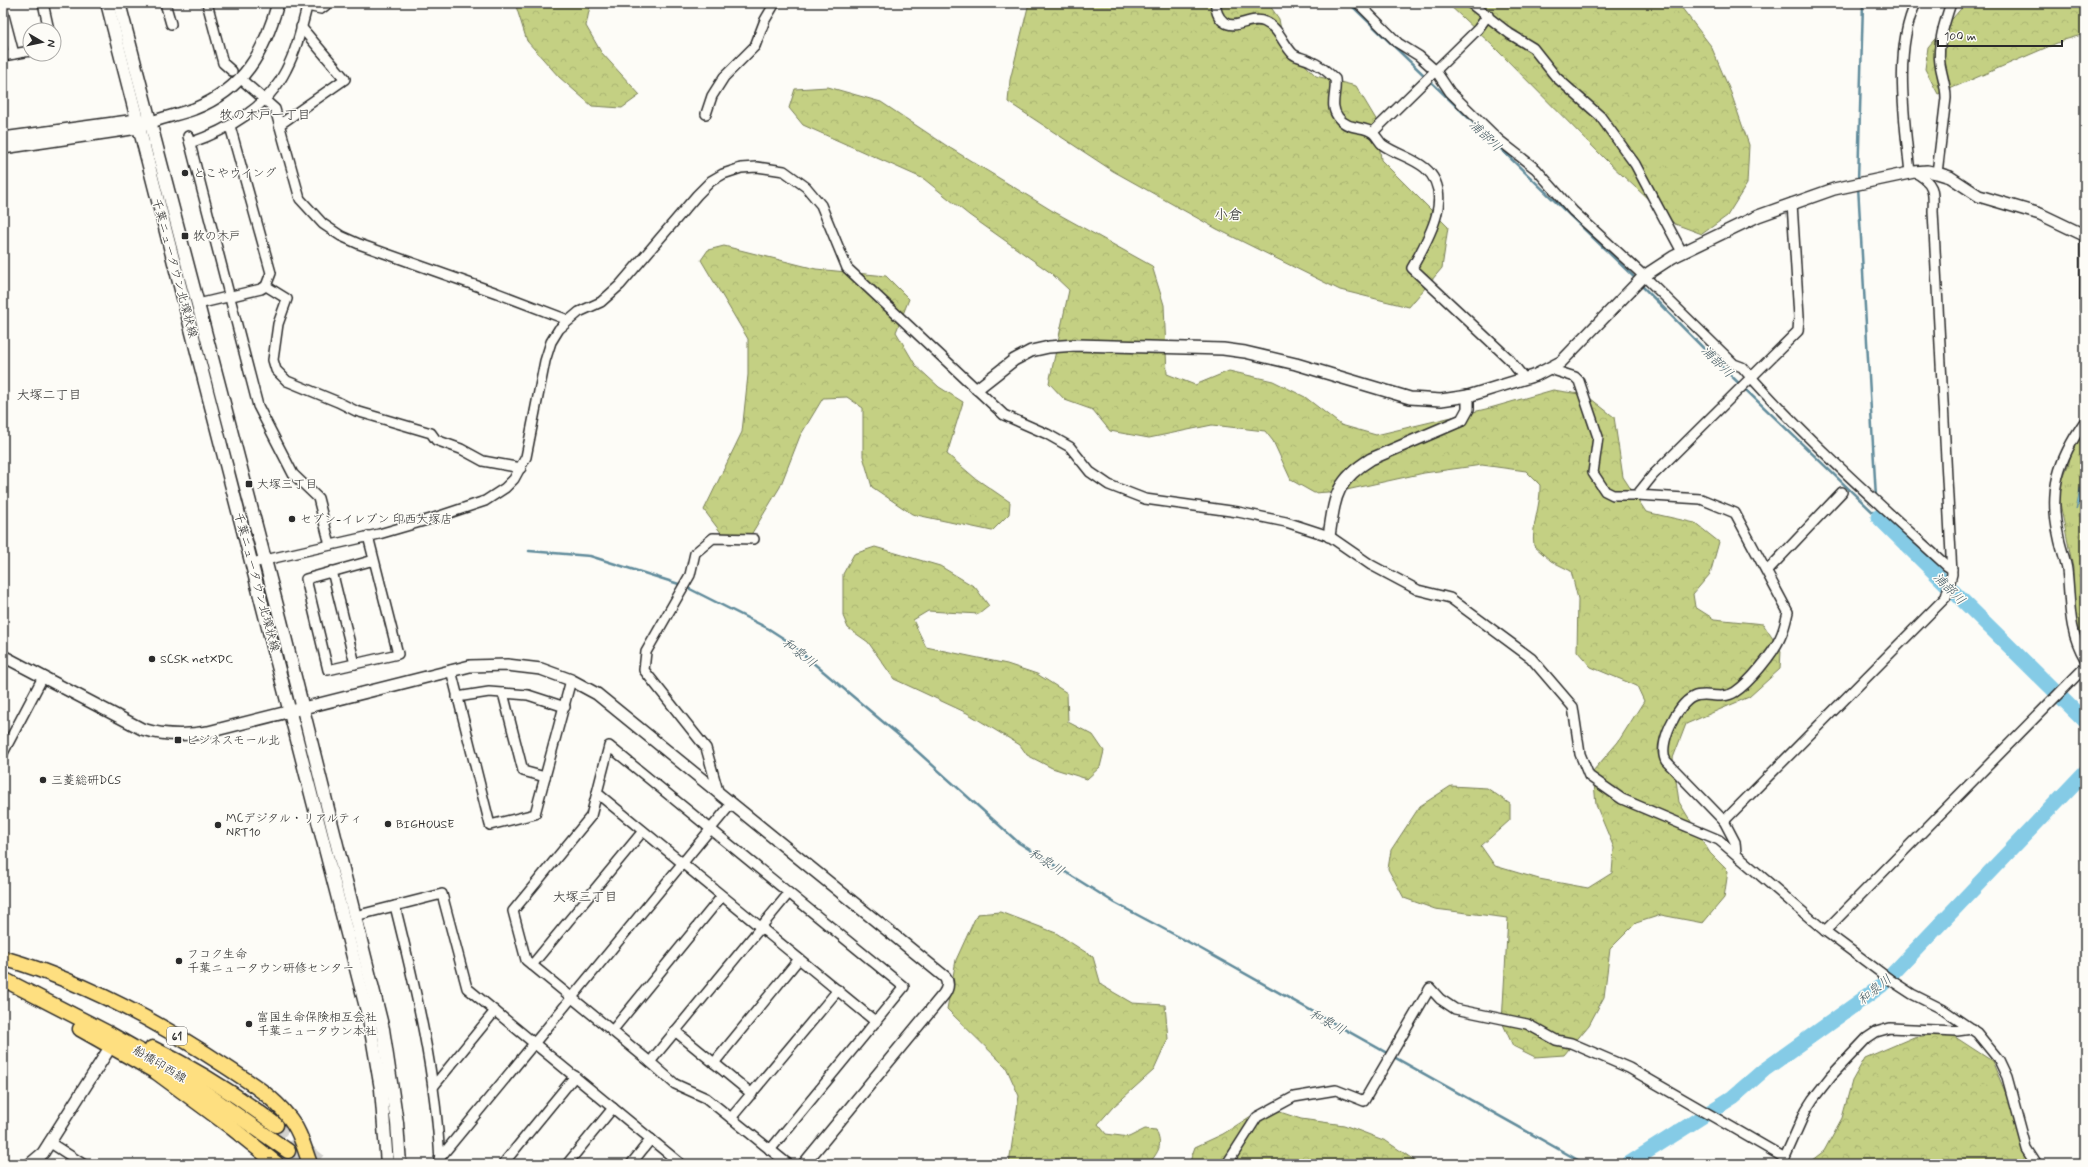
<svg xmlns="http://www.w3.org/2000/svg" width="2088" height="1167" font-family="Mynerve,'Klee One',sans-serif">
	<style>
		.forest { fill: url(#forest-crowns); stroke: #787e57 }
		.park { fill: url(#park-tufts); stroke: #787e57 }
		.water { fill: url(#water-waves); stroke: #618b9b }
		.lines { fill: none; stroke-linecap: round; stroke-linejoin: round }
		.stream { stroke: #618b9b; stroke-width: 2.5 }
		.river { stroke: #85cbe6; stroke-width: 15 }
		.primary-tunnel { stroke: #d3d2ce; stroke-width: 14; stroke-dasharray: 14 7; stroke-linecap: butt }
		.minor-casing { stroke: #2b2b2b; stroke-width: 12 }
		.tertiary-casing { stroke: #2b2b2b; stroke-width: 14 }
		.secondary-casing { stroke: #2b2b2b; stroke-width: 15 }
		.primary-casing { stroke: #2b2b2b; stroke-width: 17 }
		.minor { stroke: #fdfcf7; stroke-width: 9 }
		.tertiary { stroke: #fdfcf7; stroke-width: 11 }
		.secondary { stroke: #fdfcf7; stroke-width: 12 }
		.primary { stroke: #fedf80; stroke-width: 14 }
		.poi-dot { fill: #2b2b2b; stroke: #fdfcf7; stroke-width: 1.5 }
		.labels { text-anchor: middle; stroke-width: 3; stroke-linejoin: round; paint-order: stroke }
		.shield { fill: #fdfcf7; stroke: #6a6a68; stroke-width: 1 }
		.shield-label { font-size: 11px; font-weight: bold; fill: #2b2b2b }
		.poi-label { font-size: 12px; fill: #2b2b2b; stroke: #fdfcf7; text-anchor: start }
		.street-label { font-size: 12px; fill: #2b2b2b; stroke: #fdfcf7 }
		.neighbourhood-label { font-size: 13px; fill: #2b2b2b; stroke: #fdfcf7 }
		.water-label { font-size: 13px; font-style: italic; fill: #465b63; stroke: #fdfcf7 }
		.quarter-label { font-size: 14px; fill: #2b2b2b; stroke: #fdfcf7 }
	</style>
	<defs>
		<pattern id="forest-crowns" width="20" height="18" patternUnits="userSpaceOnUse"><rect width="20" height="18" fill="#c4d083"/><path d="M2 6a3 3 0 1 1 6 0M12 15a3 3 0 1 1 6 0" fill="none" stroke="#a9b371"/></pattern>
		<pattern id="park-tufts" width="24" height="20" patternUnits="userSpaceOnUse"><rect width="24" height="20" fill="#c4d083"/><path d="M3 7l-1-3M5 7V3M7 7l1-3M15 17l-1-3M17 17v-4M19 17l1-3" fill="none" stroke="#a9b371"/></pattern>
		<pattern id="water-waves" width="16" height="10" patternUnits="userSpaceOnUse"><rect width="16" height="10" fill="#85cbe6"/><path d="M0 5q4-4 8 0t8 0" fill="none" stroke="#73aec5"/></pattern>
	</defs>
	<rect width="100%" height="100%" fill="#fdfcf7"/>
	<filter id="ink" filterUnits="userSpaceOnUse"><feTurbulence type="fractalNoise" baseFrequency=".025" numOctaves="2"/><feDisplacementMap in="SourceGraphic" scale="8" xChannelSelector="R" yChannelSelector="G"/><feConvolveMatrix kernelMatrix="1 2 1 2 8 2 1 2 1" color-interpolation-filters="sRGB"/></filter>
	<g filter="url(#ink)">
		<g class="forest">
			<polygon points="515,3 587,3 590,6 586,26 601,52 640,95 622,108 592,106 559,77 527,41"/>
			<polygon points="1029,3 1268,3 1279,19 1283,42 1316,76 1356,86 1377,121 1381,160 1448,227 1442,268 1409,307 1340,290 1217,229 1113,171 1008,102 1010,80"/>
			<polygon points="1447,3 1678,3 1711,46 1731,93 1749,145 1747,184 1727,216 1702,234 1675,224 1609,163 1493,46"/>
			<polygon points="1969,3 2085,3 2085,34 2064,40 1938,94 1925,69 1928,47 1965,4"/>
			<path d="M828,87L881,102L950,148L1051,210L1152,266L1164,305L1167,374L1195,385L1229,371L1273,381L1305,397L1341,425L1376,435L1490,408L1553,390L1586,395L1614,417L1623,477L1646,512L1695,523L1719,542L1710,574L1693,594L1695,607L1714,619L1763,624L1781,651L1780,669L1749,697L1686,724L1673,758L1679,802L1710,853L1728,871L1724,898L1703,923L1661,915L1636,923L1610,949L1604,997L1589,1025L1564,1055L1535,1057L1513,1046L1502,1022L1508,918L1435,909L1404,898L1388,869L1391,850L1420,806L1451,786L1487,788L1510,804V820L1481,846L1495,866L1539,879L1588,888L1612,873L1614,848L1596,805L1593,771L1618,742L1644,701L1637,686L1591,667L1577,651L1578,599L1571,571L1551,561L1534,546C1531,524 1541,507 1540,485L1526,471L1482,465L1424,473L1342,491L1314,493L1291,480L1273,441L1265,431L1212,425L1149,438L1110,431L1093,410L1065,400L1049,383L1069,290L1051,273L969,215L924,179L803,125L789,108L795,89Z"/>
			<polygon points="724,246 816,269 886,276 909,299 896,332 916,366 939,387 963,402 947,454 975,478 1010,502 1009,514 992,531 912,514 872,487 863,456 863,408 847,397 823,398 800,436 780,487 749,538 722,534 704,510 742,432 748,375 748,339 701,260 708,250"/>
			<polygon points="875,547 940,566 975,587 989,606 979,614 928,611 913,620 926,647 1007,664 1037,674 1067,693 1068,722 1093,735 1104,751 1100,767 1087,779 1052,768 1027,755 1020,745 967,713 894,679 868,642 848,628 843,616 843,574 854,554"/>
			<path d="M1001,912L1056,933L1093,957L1101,985L1132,1003L1165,1005L1168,1039L1154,1070L1113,1107L1098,1124L1106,1134L1129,1137L1145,1129L1156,1130C1163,1147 1159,1150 1149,1164H1009L1019,1096L1006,1067L947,1009L956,960L977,914Z"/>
			<polygon points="1949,1033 1992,1061 2019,1124 2039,1164 1807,1164 1824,1151 1842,1118 1852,1081 1865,1058 1914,1037"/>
			<polygon points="1265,1107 1301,1119 1344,1125 1386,1141 1420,1164 1189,1164 1195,1147 1223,1134"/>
		</g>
		<polygon class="park" points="2085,429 2085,643 2076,622 2073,601 2073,568 2060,503 2059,488 2069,463 2072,447"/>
		<polygon class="water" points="2085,467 2085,495 2076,509 2084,469"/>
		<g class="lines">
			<g class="stream">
				<polyline points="1349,3 1637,280"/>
				<polyline points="1858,181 1863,3"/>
				<polyline points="1858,186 1876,497"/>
				<polyline points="1640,284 1723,368 1878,517"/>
				<polyline points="1877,506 1878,517"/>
				<polyline points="529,551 590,556 682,585"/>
				<polyline points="686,587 769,629 786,640 908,743 1019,843 1115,903 1194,945 1585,1164"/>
			</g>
			<g class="river">
				<polyline points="1878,517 2085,721"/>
				<polyline points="1628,1164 1733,1097 1764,1070 1881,986 2085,772"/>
			</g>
			<g class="primary-tunnel">
				<polyline points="276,1125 323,1164"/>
				<polyline points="288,1151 302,1164"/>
			</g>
			<g class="minor-casing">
				<g id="minor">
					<polyline points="43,3 49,30"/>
					<polyline points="165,3 171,24"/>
					<polyline points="207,3 223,63 232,71"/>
					<path d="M1216,3C1215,9 1218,18 1224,22C1236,31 1251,15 1265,22C1279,28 1283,44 1293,54C1298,58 1305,58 1310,61C1320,65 1327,71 1335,79C1337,93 1329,105 1338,117C1348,131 1364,125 1373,133C1377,136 1379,142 1383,145C1396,154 1413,158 1425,168C1456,194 1427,241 1412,268L1508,358L1525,379"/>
					<path d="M1358,3L1398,43L1419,56L1436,71L1450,92L1499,140L1536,169L1573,211L1644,276L1734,364L1742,367C1805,439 1877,502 1947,566L1952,569"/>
					<polyline points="1470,3 1510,34 1533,48 1556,77 1600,116 1635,164 1682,252"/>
					<polyline points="307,6 321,9 329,3"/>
					<polyline points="3,12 14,54"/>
					<polyline points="3,56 30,51"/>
					<polyline points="241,79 275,109 300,199 323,224 341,236 359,244 497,293 568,320"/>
					<polyline points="706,114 712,96 724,77 755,46 765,20 775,3"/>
					<polyline points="279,125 345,79 301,27"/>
					<polyline points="230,126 271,273 266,286"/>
					<polyline points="1373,132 1478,29 1488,15"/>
					<polyline points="188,136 258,406 293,474 318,498 330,545"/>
					<path d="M190,143C228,130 268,107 286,70C297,49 302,26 308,3"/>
					<path d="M1910,173C1905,123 1893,49 1916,3"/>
					<path d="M1937,173L1946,98C1946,86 1942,76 1940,64C1937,45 1945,21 1951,3"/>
					<polyline points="2085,235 2085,310"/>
					<polyline points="198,304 261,289 266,286 287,299 278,324 273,360 276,370 287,381 338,402 356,411 431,433 436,440 461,449 483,461 521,468"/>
					<polyline points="1550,369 1575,377 1579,381 1598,437 1593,473 1605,491 1613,495 1637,495"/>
					<path d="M2085,421C2058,460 2048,491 2059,538C2061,549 2066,560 2067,570C2071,603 2067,628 2085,659"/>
					<polyline points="368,536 398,654 328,670 306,579 374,560"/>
					<polyline points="252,563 379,534 434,518 485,501 505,488 514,479 526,457 545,361 551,342 559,329 579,312 601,302 620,285 697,195 711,181 723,174 741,168 757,167 784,171 806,187 821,205 847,268 1004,415 1047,434 1070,447 1090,472 1109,485 1145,499 1238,512 1286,522 1329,536 1371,565 1418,590 1450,598 1531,658 1573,707 1580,754 1589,776 1622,799 1719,840 1825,931 1892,981 1912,994 1942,1009 1977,1033 1999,1060 2007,1077 2026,1147 2037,1164"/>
					<polyline points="332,571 355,664"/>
					<polyline points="1767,571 1842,492"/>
					<polyline points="451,670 490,825 535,814 571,680"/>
					<polyline points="503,693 523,771 545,777"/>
					<polyline points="457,697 489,692 528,695 565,707"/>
					<polyline points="3,753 43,677"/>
					<polyline points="718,791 706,748 644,670 646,652 690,575 695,553 713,538 754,539"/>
					<polyline points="597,793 876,1022"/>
					<path d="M1724,821L1666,761C1657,745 1677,704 1693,697C1706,691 1721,701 1735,692C1749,683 1773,654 1780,638C1784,630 1786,621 1788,612L1735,513L1701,499L1637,495L1653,475L1798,331L1799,317L1792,203"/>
					<path d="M1736,854L1735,842L1724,821L1946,597L1952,574L1933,211C1934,191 1934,182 1914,172"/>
					<path d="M395,906C416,990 436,1074 440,1162"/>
					<polyline points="355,916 442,894 467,988 681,1164"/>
					<polyline points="1825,931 2085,667"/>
					<polyline points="532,965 643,831"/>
					<polyline points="612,1031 722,896"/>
					<polyline points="675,1031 752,1094"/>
					<polyline points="650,1062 675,1084 706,1098 731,1118"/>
					<polyline points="714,1063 799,959"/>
					<polyline points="433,1087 495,1011"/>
					<polyline points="49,1142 83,1164"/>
					<polyline points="770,1150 904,987 609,746 591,816 513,911 526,960 650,1062 789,893"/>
					<polyline points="439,1159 732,803"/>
					<polyline points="503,1164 575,1076"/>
					<polyline points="567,1164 613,1108"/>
					<polyline points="631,1164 651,1139"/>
					<polyline points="788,1164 731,1118 838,990"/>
					<polyline points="1227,1164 1257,1117 1294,1097 1336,1090 1364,1101 1430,988 1440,999 1455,1009 1527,1024 1556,1040 1571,1043 1629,1068 1785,1158"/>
					<polyline points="1782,1164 1806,1110 1813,1099 1831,1076 1867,1038 1876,1032 1890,1028 1957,1031 1972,1029"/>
				</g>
			</g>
			<g class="tertiary-casing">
				<g id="tertiary">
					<polyline points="3,138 136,120 145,121"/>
					<path d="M3,148L138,128C156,118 175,116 194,109C244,89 264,53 278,3"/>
					<polyline points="977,389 1014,360 1031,351 1049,347 1076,345 1223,349 1245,352 1296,364 1410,398 1441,400 1468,396"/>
					<path d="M1329,536C1335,497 1335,481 1371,459L1462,420L1468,409V396L1536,375L1561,362L1644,276L1673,257L1758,216L1834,189L1914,172L1927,171L1937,173L1950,177L1979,196L2040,214L2084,235"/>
					<path d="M3,656L142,729C165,736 185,736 208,732L470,666L507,665L541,669L571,680L597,694L945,977C949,983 948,988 944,994L804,1164"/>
					<polyline points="30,1164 43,1153 111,1046"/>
				</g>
			</g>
			<g class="secondary-casing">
				<g id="secondary">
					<polyline points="107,3 369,1019 381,1089 387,1164"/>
					<polyline points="119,3 281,621 383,1029 397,1123 400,1164"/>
				</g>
			</g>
			<g class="primary-casing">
				<g id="primary">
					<path d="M3,958C83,981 159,1022 228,1068C249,1082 271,1095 287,1115C299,1128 304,1147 310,1164"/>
					<polyline points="3,979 108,1033 173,1070 288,1151"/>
					<polyline points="80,1029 156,1072 232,1128 277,1164"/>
					<path d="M152,1048C197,1070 237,1095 276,1125"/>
				</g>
			</g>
			<use href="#minor" class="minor"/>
			<use href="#tertiary" class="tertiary"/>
			<use href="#secondary" class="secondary"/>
			<use href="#primary" class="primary"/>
		</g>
	</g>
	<g class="poi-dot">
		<circle cx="185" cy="173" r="4"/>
		<rect x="181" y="232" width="8" height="8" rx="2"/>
		<rect x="245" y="480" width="8" height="8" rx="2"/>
		<circle cx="292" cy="519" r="4"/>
		<circle cx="152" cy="659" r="4"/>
		<rect x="174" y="736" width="8" height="8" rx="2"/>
		<circle cx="43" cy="780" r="4"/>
		<circle cx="388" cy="824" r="4"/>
		<circle cx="218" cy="825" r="4"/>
		<circle cx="179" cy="961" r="4"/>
		<circle cx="249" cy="1024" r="4"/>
	</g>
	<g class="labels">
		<rect class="shield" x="167" y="1027" width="20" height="18" rx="3"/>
		<g class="shield-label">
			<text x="177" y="1040">61</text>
		</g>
		<g class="poi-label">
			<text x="193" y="177">とこやウイング</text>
			<text x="193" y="240">牧の木戸</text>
			<text x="257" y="488">大塚三丁目</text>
			<text x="300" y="523">セブン-イレブン 印西大塚店</text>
			<text x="160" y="663">SCSK netXDC</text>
			<text x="186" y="744">ビジネスモール北</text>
			<text x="51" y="784">三菱総研DCS</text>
			<text x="226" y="822">MCデジタル・リアルティ<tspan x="226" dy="14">NRT10</tspan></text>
			<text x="396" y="828">BIGHOUSE</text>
			<text x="187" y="958">フコク生命<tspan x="187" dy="14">千葉ニュータウン研修センター</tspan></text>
			<text x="257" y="1021">富国生命保険相互会社<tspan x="257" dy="14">千葉ニュータウン本社</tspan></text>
		</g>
		<g class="street-label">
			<text transform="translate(175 268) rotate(75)" y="4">千葉ニュータウン北環状線</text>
			<text transform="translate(257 582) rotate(75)" y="4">千葉ニュータウン北環状線</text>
			<text transform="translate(160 1064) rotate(31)" y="4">船橋印西線</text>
		</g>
		<g class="neighbourhood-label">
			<text x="265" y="119">牧の木戸一丁目</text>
			<text x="49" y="399">大塚二丁目</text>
			<text x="585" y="901">大塚三丁目</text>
		</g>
		<g class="water-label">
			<text transform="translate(1486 135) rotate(44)" y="5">浦部川</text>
			<text transform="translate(1718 361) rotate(45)" y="5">浦部川</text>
			<text transform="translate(1950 588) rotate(45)" y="5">浦部川</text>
			<text transform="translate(800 652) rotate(38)" y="5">和泉川</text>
			<text transform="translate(1047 861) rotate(32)" y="5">和泉川</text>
			<text transform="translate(1874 989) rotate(-39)" y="5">和泉川</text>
			<text transform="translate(1328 1021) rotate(29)" y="5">和泉川</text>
		</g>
		<g class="quarter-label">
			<text x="1228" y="219">小倉</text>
		</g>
	</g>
	<rect width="2088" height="1167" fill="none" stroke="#fdfcf7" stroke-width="16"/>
	<rect x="8" y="8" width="2072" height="1151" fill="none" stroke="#2b2b2b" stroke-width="1.5" filter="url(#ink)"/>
	<g transform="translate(42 42) rotate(99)"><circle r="19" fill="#fdfcf7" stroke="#a9a8a5"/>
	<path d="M0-3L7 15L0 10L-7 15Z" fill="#2b2b2b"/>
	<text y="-6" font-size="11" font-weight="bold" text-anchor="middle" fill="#2b2b2b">N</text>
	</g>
	<path d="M1938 40v6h124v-6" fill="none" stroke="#2b2b2b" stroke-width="2"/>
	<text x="1944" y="40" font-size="12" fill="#2b2b2b" stroke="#fdfcf7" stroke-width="3" paint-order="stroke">100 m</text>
</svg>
